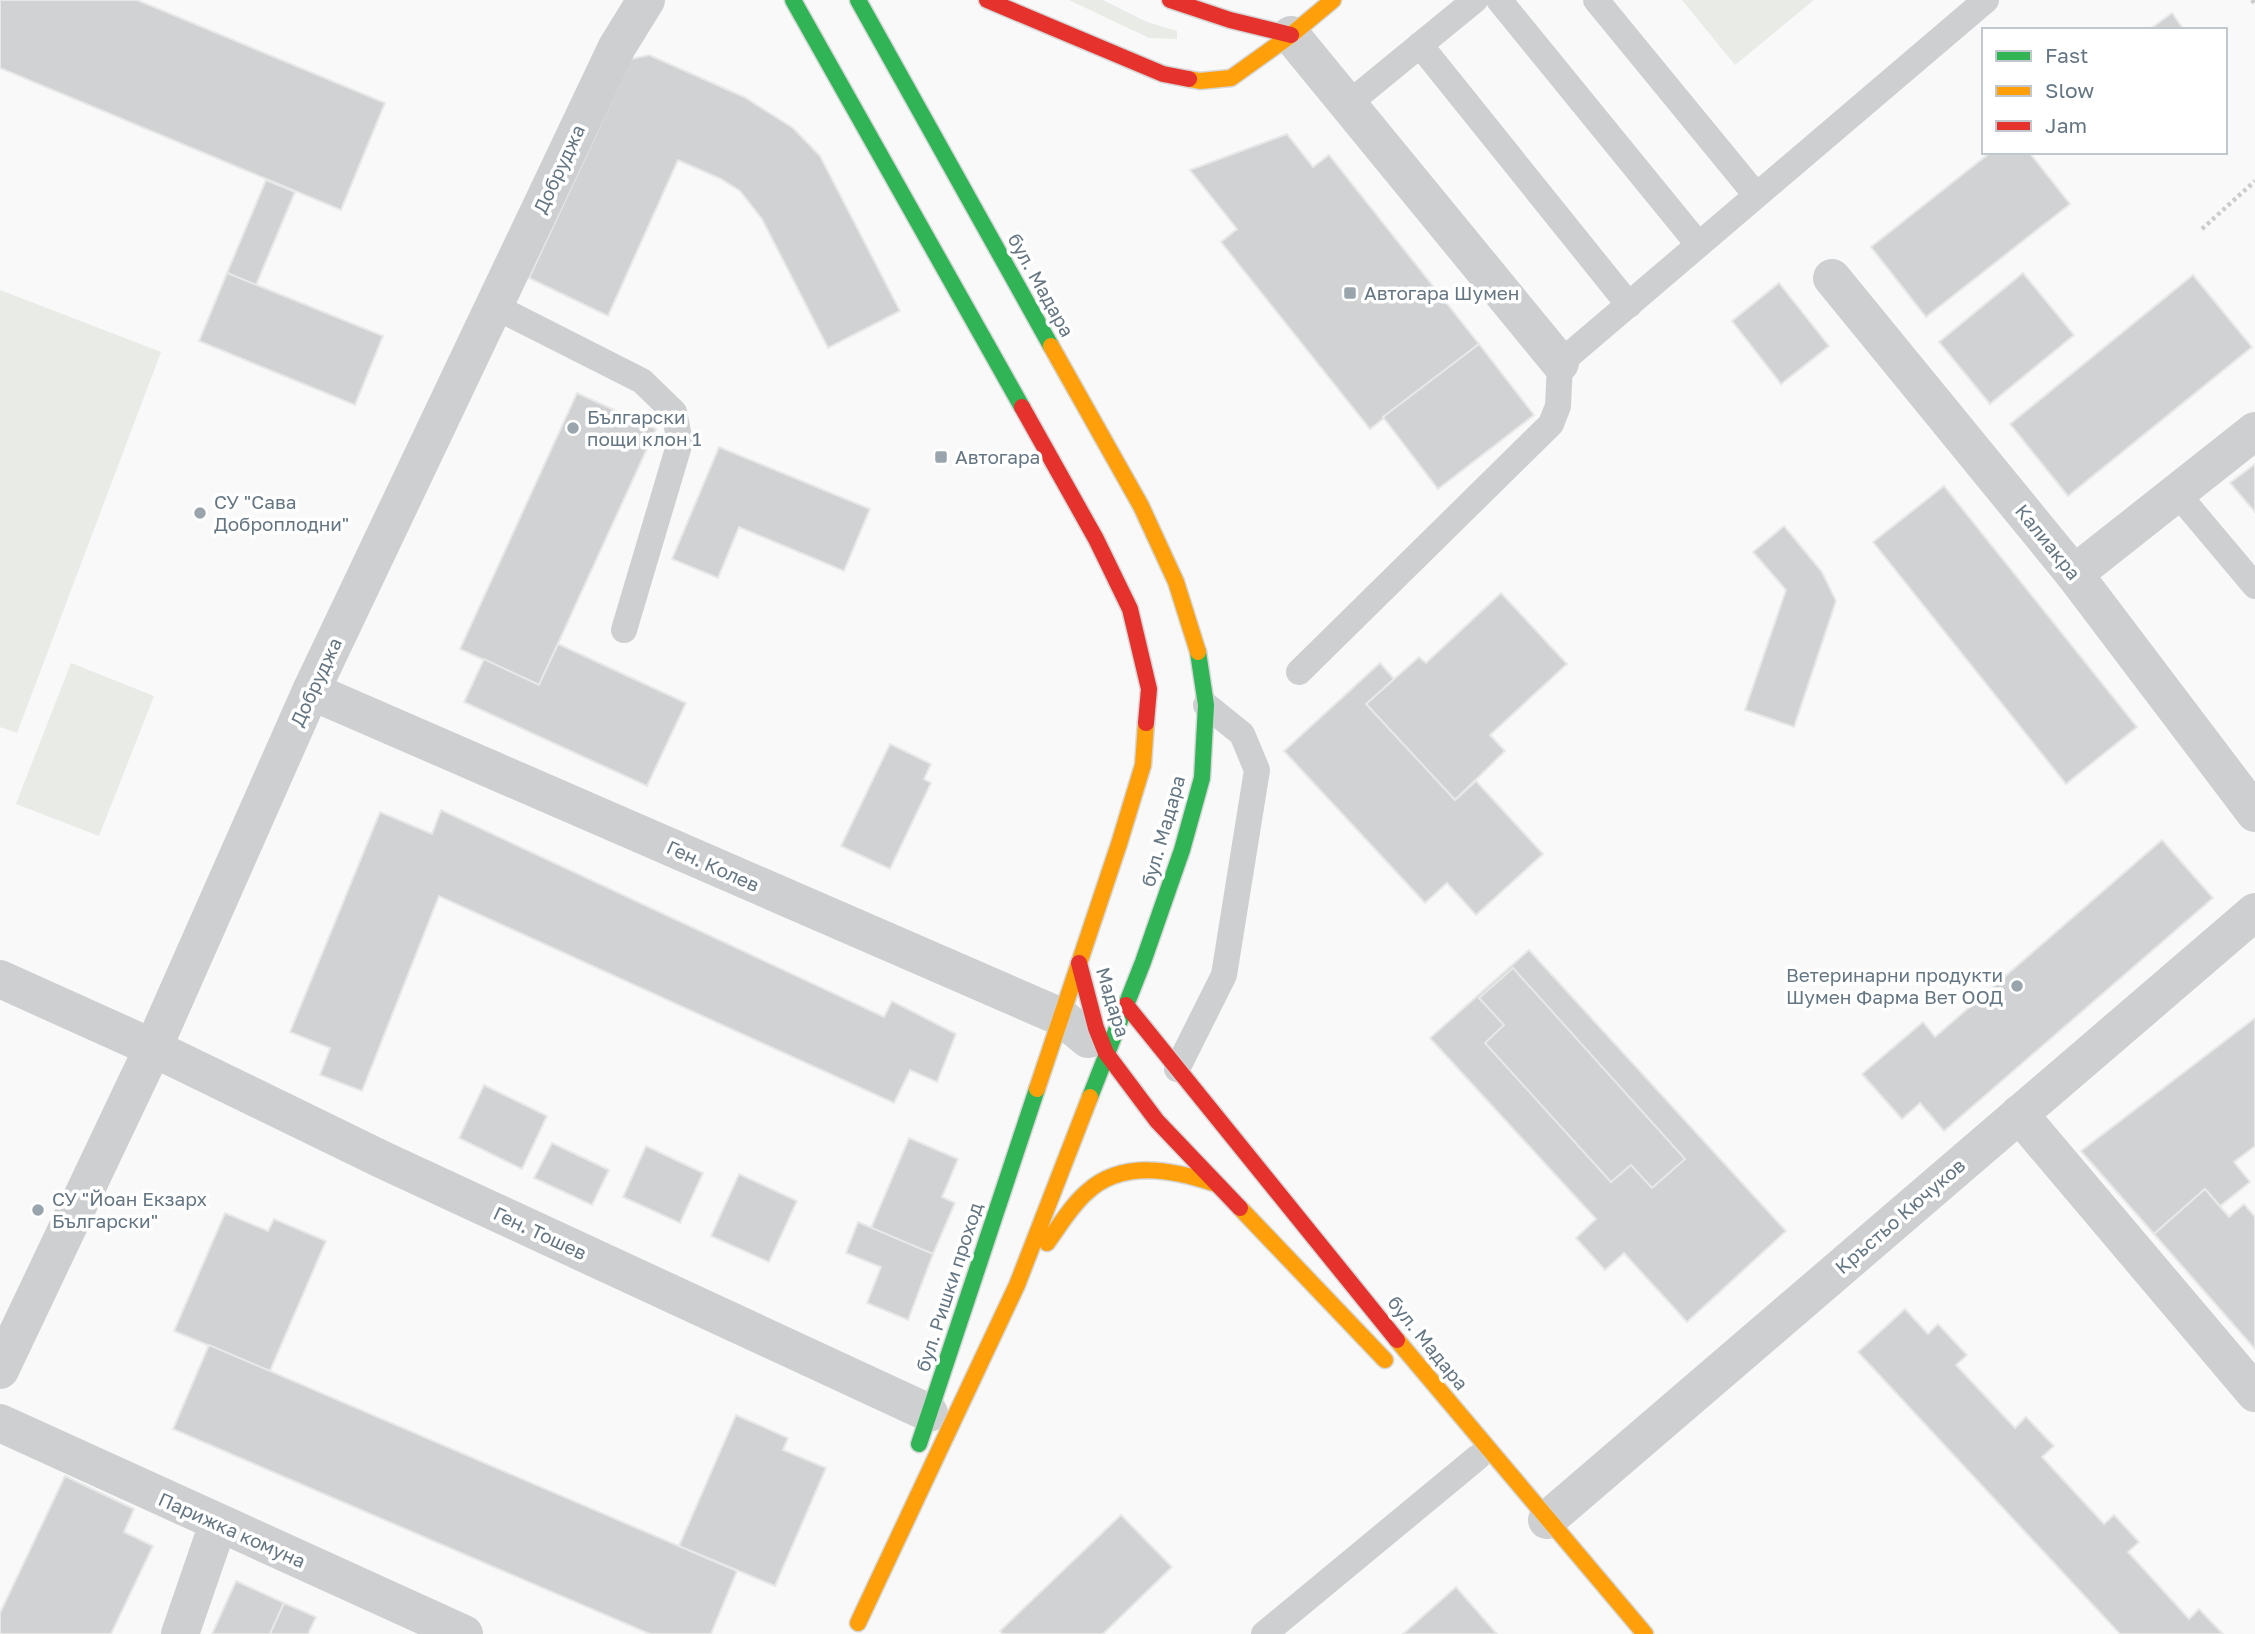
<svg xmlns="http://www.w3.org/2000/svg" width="2255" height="1634" font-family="'Golos Text',sans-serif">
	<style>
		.green { fill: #e8ebe6 }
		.building { fill: #d0d2d3; stroke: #e8e8e8; stroke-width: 2 }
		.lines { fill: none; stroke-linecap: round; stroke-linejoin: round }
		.fast-casing { stroke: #d5d6d7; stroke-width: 19 }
		.slow-casing { stroke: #d5d6d7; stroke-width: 19 }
		.jam-casing { stroke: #d5d6d7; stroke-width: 19 }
		.path { stroke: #cbcccd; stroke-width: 4.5; stroke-dasharray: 3.5 3.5; stroke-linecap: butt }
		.lane { stroke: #cecfd0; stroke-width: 26 }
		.street { stroke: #cecfd0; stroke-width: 38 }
		.fast { stroke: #30b455; stroke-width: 16 }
		.slow { stroke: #ff9f0a; stroke-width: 16 }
		.jam { stroke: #e5322d; stroke-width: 16 }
		.poi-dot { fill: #99a4ac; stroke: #fff; stroke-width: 2.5 }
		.labels { text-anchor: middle; stroke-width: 7; stroke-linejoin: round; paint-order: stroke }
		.street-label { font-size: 19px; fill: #657683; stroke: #fff }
		.poi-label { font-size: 19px; fill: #657683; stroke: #fff; text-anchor: start }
	</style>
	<rect width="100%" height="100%" fill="#f9f9f9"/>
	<g class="green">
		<polygon points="1069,0 1103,0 1147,22 1177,31 1177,39 1149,38"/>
		<polygon points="1682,0 1814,0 1735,65"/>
		<polygon points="0,290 161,352 17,733 0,727"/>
		<polygon points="71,663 154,696 99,836 16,804"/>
	</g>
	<g class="building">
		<polygon points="0,0 137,0 385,103 341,210 0,68"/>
		<polygon points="2172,13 2184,30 2149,30"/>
		<polygon points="649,55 744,97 793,128 820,156 900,311 828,348 762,219 740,191 721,179 678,160 608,316 529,278 631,59"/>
		<polygon points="1287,134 1313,167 1329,155 1479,344 1370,429 1221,242 1237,229 1190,170"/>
		<polygon points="1991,152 2029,152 2070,204 1926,317 1871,247"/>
		<polygon points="266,180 295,192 256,285 227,273"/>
		<polygon points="227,273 383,336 355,405 199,341"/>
		<polygon points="2023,273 2074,335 1990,404 1939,342"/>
		<polygon points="2193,275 2252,347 2068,496 2010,424"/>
		<polygon points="1779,283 1829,346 1781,384 1732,321"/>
		<polygon points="1479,344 1534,415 1438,489 1383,417"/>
		<polygon points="577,393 656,429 539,685 460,649"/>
		<polygon points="719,447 870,509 844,571 739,527 718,578 672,559"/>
		<polygon points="2255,464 2255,512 2230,483"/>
		<polygon points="1944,486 2137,727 2066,784 1873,542"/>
		<polygon points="1784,526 1822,572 1836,601 1794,727 1745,710 1786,590 1753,552"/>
		<polygon points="1501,593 1567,664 1490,735 1505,751 1455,800 1366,704 1419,657 1426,663"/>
		<polygon points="558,644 686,703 647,786 464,702 484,659 539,685"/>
		<polygon points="1380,663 1394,679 1366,704 1455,800 1476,781 1543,854 1476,915 1447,883 1425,903 1284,751"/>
		<polygon points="890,744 931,764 924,779 931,783 890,869 841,846"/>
		<polygon points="441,810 884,1017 892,1001 956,1034 937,1082 910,1070 894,1103 439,896 362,1091 320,1075 330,1048 290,1032 380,812 432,834"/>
		<polygon points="2162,840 2213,898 1944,1131 1920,1103 1902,1119 1862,1074 1923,1022 1935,1037"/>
		<polygon points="1529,950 1786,1231 1687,1322 1624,1253 1605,1270 1576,1238 1596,1219 1430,1038"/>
		<polygon points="1513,968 1685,1159 1652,1188 1631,1165 1611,1182 1485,1043 1504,1025 1479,998"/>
		<polygon points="2255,1018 2255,1146 2234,1162 2250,1182 2220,1206 2205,1189 2154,1234 2081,1151"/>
		<polygon points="484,1085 547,1116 522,1169 459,1138"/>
		<polygon points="909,1138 958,1159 942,1197 955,1203 933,1254 871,1228"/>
		<polygon points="552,1143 609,1170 592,1205 534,1178"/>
		<polygon points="646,1146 703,1173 680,1223 623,1197"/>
		<polygon points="739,1174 797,1201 769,1262 711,1236"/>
		<polygon points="2205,1189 2229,1217 2244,1204 2255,1217 2255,1349 2154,1234"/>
		<polygon points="225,1213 268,1231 274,1219 326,1241 270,1371 174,1331"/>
		<polygon points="858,1222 933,1254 908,1320 867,1303 881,1267 846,1253"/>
		<polygon points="1905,1309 1928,1334 1938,1324 1967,1355 1956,1365 2015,1428 2026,1417 2054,1446 2042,1457 2104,1524 2114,1515 2139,1542 2128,1552 2189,1619 2199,1609 2223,1634 2120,1634 1858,1352"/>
		<polygon points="209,1345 737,1571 711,1634 650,1634 173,1429"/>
		<polygon points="736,1415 788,1438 783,1450 826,1468 775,1586 679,1546"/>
		<polygon points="65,1476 134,1509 124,1532 153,1546 111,1634 0,1634 0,1613"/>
		<polygon points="1121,1515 1172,1567 1103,1634 1003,1634 1000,1631"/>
		<polygon points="236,1581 284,1603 270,1634 212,1634"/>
		<polygon points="1456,1587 1497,1634 1403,1634"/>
		<polygon points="284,1603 316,1617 308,1634 270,1634"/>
	</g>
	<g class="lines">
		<g class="fast-casing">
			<g id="fast">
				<polyline points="793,0 1022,407"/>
				<polyline points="858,0 1051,346"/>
				<polyline points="1090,1097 1143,962 1182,850 1202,778 1206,705 1198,652"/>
				<polyline points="919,1444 1037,1089"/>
			</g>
		</g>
		<g class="slow-casing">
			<g id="slow">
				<polyline points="1189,79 1200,81 1231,78 1291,35 1333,0"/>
				<polyline points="1051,346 1141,506 1176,582 1198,652"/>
				<polyline points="1037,1089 1119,844 1143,765 1146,723"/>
				<polyline points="1240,1208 1385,1360"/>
				<path d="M1047,1243C1060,1225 1071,1206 1087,1192C1123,1159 1174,1170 1216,1184"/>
				<polyline points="1397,1340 1645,1634"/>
				<polyline points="858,1623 1017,1285 1090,1097"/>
			</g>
		</g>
		<g class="jam-casing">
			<g id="jam">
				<polyline points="987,0 1163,74 1189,79"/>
				<polyline points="1170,0 1230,20 1291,35"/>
				<polyline points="1022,407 1096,539 1130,609 1149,689 1146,723"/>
				<polyline points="1079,963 1096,1028 1106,1053 1157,1121 1240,1208"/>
				<polyline points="1126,1005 1397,1340"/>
			</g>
		</g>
		<g class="path">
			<polyline points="2252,0 2255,4"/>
			<polyline points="2202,229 2255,181"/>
		</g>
		<g class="lane">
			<polyline points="1499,0 1698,244"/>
			<polyline points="1596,0 1756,195"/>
			<polyline points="1420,45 1629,305"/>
			<polyline points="1348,104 1475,0"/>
			<polyline points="494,306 642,381 674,412 680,442 624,630"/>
			<polyline points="2176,492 2255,586"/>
			<polyline points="1299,672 1551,424 1558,406 1560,363 1986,0"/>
			<polyline points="1177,1069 1224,975 1257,770 1242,734 1206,705"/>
			<polyline points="1264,1634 1478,1457"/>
		</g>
		<g class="street">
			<polyline points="1291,35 1560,363"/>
			<polyline points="1832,278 2074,574 2255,813"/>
			<polyline points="2074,574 2255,431"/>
			<polyline points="311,691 1061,1017 1088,1039"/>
			<polyline points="0,979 153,1048 383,1160 929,1413"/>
			<polyline points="2019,1114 2255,1393"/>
			<polyline points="0,1370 153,1048 311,691 617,47 646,0"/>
			<polyline points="0,1423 464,1634"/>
			<polyline points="1547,1520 2255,912"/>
			<polyline points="180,1634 218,1524"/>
		</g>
		<use href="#fast" class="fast"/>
		<use href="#slow" class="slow"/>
		<use href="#jam" class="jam"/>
	</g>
	<g class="poi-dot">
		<rect x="1343" y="286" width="14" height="14" rx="3.5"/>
		<circle cx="573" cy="428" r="7"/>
		<rect x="934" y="450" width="14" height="14" rx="3.5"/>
		<circle cx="200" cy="513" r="7"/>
		<circle cx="2017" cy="986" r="7"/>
		<circle cx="38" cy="1210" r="7"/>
	</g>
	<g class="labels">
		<g class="street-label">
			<text transform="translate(559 169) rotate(-65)" y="7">Добруджа</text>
			<text transform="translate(1041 285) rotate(61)" y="7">бул. Мадара</text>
			<text transform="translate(2048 542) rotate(51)" y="7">Калиакра</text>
			<text transform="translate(316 682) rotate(-65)" y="7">Добруджа</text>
			<text transform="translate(1163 831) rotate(-74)" y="7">бул. Мадара</text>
			<text transform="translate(713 866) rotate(24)" y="7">Ген. Колев</text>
			<text transform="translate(1113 1002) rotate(73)" y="7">Мадара</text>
			<text transform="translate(1900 1216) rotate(-41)" y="7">Кръстьо Кючуков</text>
			<text transform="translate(540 1233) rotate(25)" y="7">Ген. Тошев</text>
			<text transform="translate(949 1287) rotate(-72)" y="7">бул. Ришки проход</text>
			<text transform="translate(1428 1343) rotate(51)" y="7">бул. Мадара</text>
			<text transform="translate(232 1530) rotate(24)" y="7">Парижка комуна</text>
		</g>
		<g class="poi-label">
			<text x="1364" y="300">Автогара Шумен</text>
			<text x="587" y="424">Български<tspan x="587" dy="22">пощи клон 1</tspan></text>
			<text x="955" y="464">Автогара</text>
			<text x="214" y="509">СУ "Сава<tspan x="214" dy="22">Доброплодни"</tspan></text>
			<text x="2003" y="982" text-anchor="end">Ветеринарни продукти<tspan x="2003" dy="22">Шумен Фарма Вет ООД</tspan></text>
			<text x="52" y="1206">СУ "Йоан Екзарх<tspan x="52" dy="22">Български"</tspan></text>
		</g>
	</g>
	<rect x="1982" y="28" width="245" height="126" fill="#ffffff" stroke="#c1c8cd" stroke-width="2"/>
	<rect x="1996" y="51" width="35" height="10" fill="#30b455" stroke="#c1c8cd" stroke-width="2"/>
	<text x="2045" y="63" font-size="21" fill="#657683">Fast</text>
	<rect x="1996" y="86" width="35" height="10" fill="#ff9f0a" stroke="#c1c8cd" stroke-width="2"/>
	<text x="2045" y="98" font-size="21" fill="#657683">Slow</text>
	<rect x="1996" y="121" width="35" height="10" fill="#e5322d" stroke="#c1c8cd" stroke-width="2"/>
	<text x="2045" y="133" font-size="21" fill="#657683">Jam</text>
</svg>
